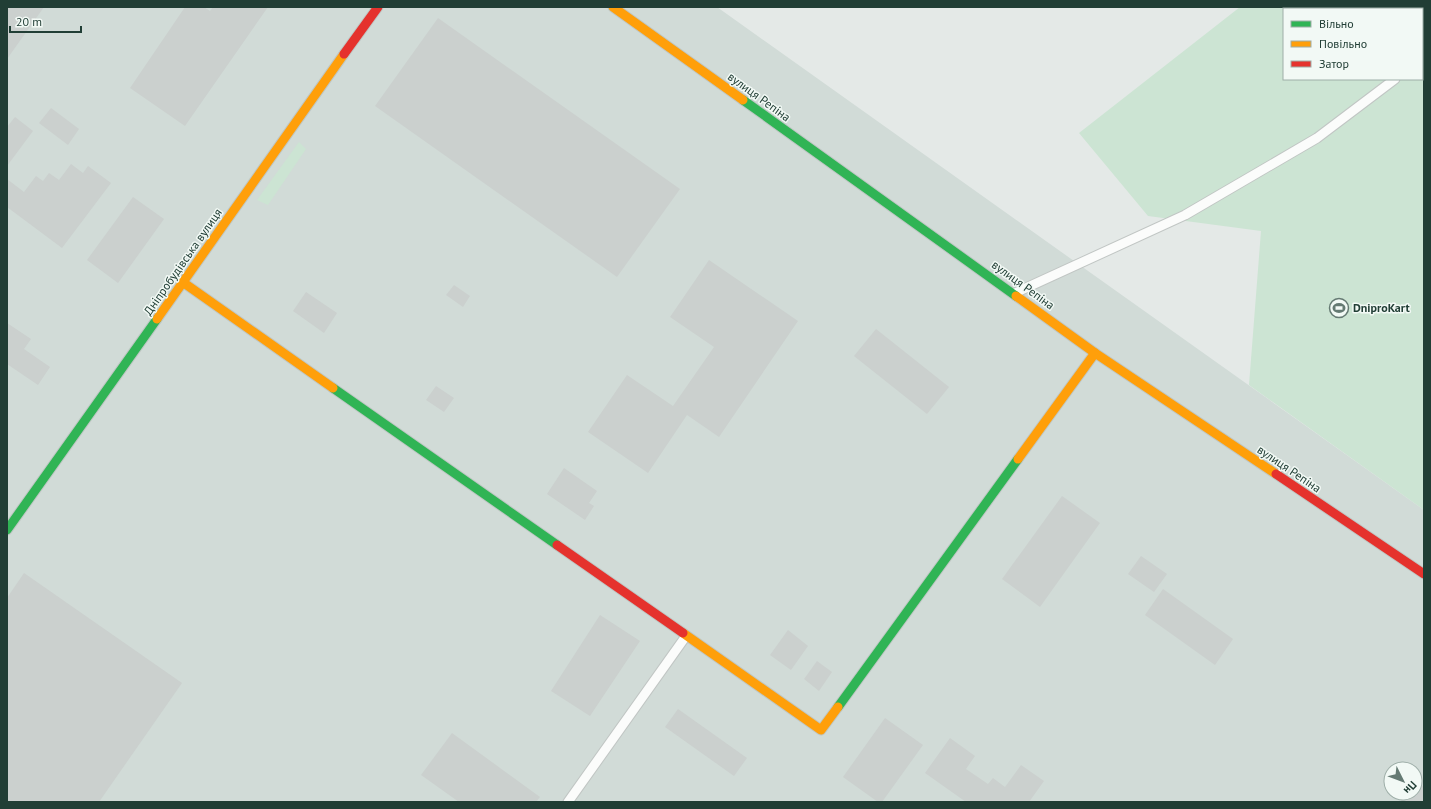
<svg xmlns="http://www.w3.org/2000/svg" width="1431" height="809" font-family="'PT Sans',sans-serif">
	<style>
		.built { fill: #d1dbd7; fill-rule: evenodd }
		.green { fill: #cce4d3; fill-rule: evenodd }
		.building { fill: #cbd0ce }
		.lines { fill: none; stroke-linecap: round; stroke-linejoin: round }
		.lane-casing { stroke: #c1c6c4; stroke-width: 11 }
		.fast-casing { stroke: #bfc7c4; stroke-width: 11 }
		.slow-casing { stroke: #bfc7c4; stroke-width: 11 }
		.jam-casing { stroke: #bfc7c4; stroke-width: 11 }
		.lane { stroke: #fbfcfb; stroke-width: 9 }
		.fast { stroke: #30b455; stroke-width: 9 }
		.slow { stroke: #ff9f0a; stroke-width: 9 }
		.jam { stroke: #e5322d; stroke-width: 9 }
		.labels { text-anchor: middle; stroke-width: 3; stroke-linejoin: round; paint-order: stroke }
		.street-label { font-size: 12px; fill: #213e35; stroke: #f2f9f5 }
		.poi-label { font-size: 12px; font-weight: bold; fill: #213e35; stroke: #f2f9f5; text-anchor: start }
	</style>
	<rect width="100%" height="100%" fill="#e4e9e7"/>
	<path class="built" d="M7,7H717L1424,510V802H7ZM1391,769H1415V793H1391Z"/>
	<g class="green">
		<path d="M1240,7H1424V510L1249,385L1261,231L1148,216L1079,133ZM1284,9H1422V79H1284Z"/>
		<polygon points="299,142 306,149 268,205 257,200"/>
	</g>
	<g class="building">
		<polygon points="7,7 44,7 7,59"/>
		<polygon points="185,7 204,7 210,11 213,7 268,7 185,126 130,88"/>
		<polygon points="438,18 680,189 617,277 375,106"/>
		<polygon points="51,108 79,129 68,145 39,123"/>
		<polygon points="15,117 33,131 7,166 7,127"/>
		<polygon points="71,164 83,173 88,166 111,183 62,248 7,207 7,179 24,192 36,176 43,181 49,173 59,180"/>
		<polygon points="133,197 164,219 118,283 87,260"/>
		<polygon points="709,260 798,321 719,437 687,415 648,473 588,432 627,375 673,406 714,347 670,317"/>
		<polygon points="454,285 470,296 463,307 446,295"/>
		<polygon points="306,292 337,313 324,333 293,311"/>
		<polygon points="7,323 31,339 24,349 50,367 38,385 7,364"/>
		<polygon points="876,329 949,387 927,414 854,356"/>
		<polygon points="436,386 454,398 444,412 426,400"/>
		<polygon points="564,468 597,491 589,503 594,506 585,520 547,494"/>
		<polygon points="1062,496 1100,523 1040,607 1002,579"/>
		<polygon points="1141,556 1167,574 1154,592 1128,574"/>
		<polygon points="24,573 182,683 99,802 7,802 7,598"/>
		<polygon points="1163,589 1233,639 1215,665 1145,615"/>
		<polygon points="600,615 640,641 590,716 551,691"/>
		<polygon points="788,630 808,646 791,670 770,655"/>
		<polygon points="817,661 832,672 819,691 804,679"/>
		<polygon points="678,709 747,758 734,776 665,727"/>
		<polygon points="885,718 923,745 882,802 878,802 843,777"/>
		<polygon points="452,733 540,797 536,802 459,802 421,775"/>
		<polygon points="950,738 975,756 966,769 988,784 993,778 1005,787 1021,765 1044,781 1029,802 966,802 925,773"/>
		<polygon points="1415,780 1424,787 1424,802 1400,802 1407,793 1415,793"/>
	</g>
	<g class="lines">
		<g class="lane-casing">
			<g id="lane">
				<polyline points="1422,59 1424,57"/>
				<polyline points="1015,293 1185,215 1317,138 1395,79"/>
				<polyline points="568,802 686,636"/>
			</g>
		</g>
		<g class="fast-casing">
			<g id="fast">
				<polyline points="743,100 1016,296"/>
				<polyline points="333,388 557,545"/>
				<polyline points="7,530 157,319"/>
				<polyline points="838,707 1018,459"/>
			</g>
		</g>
		<g class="slow-casing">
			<g id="slow">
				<polyline points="613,7 743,100"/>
				<polyline points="184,283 333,388"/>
				<polyline points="1016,296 1095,353 1276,474"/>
				<polyline points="157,319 344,54"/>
				<polyline points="1018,459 1095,353"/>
				<polyline points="683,633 821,730 838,707"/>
			</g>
		</g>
		<g class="jam-casing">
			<g id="jam">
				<polyline points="344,54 378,7"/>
				<polyline points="1276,474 1424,574"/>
				<polyline points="557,545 683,633"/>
			</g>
		</g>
		<use href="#lane" class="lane"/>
		<use href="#fast" class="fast"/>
		<use href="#slow" class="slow"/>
		<use href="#jam" class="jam"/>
	</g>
	<defs>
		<g id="stadium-ring" transform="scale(1)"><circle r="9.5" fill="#f2f9f5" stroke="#657a73" stroke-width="1.5"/><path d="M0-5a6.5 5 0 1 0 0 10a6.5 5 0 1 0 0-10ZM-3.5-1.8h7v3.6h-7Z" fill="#657a73"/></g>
	</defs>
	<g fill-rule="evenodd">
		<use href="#stadium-ring" x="1339" y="308"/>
	</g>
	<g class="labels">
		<g class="street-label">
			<text transform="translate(759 97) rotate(36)" y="4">вулиця Репіна</text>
			<text transform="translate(183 262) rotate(-55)" y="4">Дніпробудівська вулиця</text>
			<text transform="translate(1023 285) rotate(36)" y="4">вулиця Репіна</text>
			<text transform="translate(1289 469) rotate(34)" y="4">вулиця Репіна</text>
		</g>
		<g class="poi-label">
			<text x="1353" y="312">DniproKart</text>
		</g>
	</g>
	<rect width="1431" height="809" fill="none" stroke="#213e35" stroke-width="16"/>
	<rect x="1283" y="8" width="140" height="72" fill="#f2f9f5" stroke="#9eaea8"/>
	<rect x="1291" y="21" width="20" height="6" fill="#30b455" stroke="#9eaea8"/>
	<text x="1319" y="28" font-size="12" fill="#213e35">Вільно</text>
	<rect x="1291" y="41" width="20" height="6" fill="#ff9f0a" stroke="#9eaea8"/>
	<text x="1319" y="48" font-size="12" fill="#213e35">Повільно</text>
	<rect x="1291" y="61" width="20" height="6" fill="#e5322d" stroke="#9eaea8"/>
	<text x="1319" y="68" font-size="12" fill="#213e35">Затор</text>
	<g transform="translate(1403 781) rotate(132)"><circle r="19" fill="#f2f9f5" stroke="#9eaea8"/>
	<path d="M0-3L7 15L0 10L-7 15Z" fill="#657a73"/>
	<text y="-6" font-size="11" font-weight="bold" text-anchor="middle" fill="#213e35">Пн</text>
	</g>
	<path d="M10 26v6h71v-6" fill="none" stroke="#213e35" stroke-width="2"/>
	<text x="16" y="26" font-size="12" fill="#213e35" stroke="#f2f9f5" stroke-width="3" paint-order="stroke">20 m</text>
</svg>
